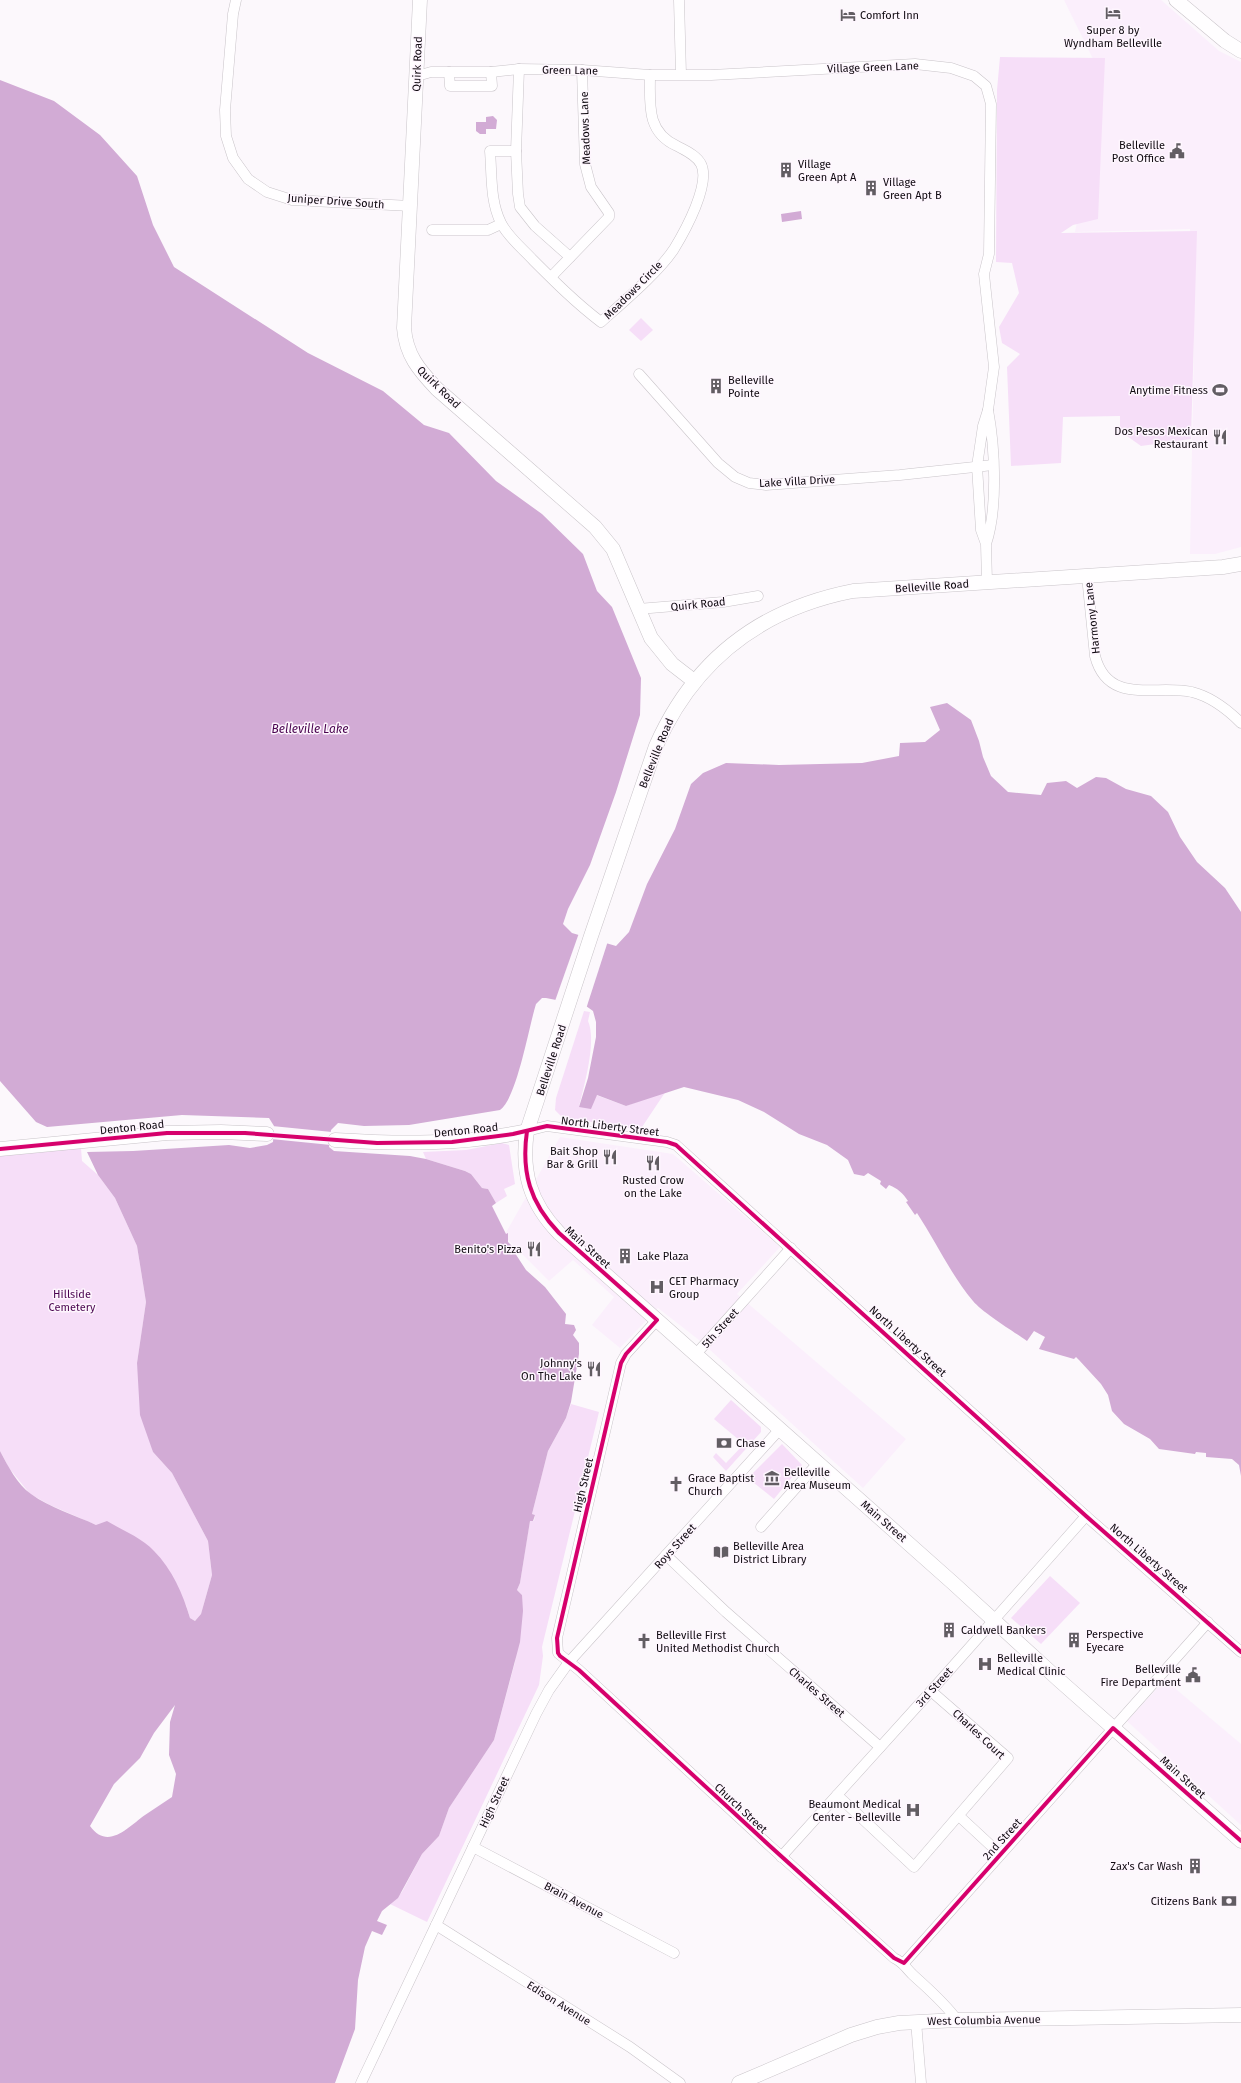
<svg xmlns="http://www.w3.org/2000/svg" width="1241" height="2083" font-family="'Fira Sans',sans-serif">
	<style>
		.built { fill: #fbeffc }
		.green { fill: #f6def8 }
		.water { fill: #d2abd5; fill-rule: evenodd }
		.pier { fill: #fcf8fc }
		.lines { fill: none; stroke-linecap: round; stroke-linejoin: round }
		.street-casing { stroke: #c9c4c9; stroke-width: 11 }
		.secondary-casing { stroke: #c9c4c9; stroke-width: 15 }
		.street { stroke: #fffeff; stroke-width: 10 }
		.secondary { stroke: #fffeff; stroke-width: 14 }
		.cycleway-casing { stroke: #fef6fe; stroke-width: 6 }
		.cycleway { stroke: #d6006c; stroke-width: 4 }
		.labels { text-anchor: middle; stroke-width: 3; stroke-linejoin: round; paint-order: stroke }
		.poi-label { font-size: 11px; fill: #0f0910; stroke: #fef6fe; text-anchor: start }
		.street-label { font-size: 11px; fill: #0f0910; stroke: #fef6fe }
		.park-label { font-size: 11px; fill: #4a0450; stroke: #fef6fe }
		.water-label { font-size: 12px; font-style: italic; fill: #49034f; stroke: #fef6fe }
	</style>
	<rect width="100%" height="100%" fill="#fcf8fc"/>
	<g class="built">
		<polygon points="1064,0 1161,0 1219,51 1241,62 1241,547 1215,554 1190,554 1194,344 1190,229 1075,232 1099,112 1097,67"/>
		<polygon points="560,1137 673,1154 780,1247 737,1294 906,1439 863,1488 699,1340 658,1308 620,1348 592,1325 614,1297 573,1260 549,1281 504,1236"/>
		<polygon points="1165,1680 1241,1744 1241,1825 1127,1721"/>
	</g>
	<g class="green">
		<polygon points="1000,57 1105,58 1098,219 1073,225 1061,233 1197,231 1191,439 1141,446 1120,431 1120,416 1063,417 1061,463 1011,466 1007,367 1020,354 1002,343 999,327 1019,293 1012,263 996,262 997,90"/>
		<polygon points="641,318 653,330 641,341 629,330"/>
		<path d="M584,1011L590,1012L588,1021C597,1041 584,1086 579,1107L596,1095L626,1106L666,1091L640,1130L562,1117L555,1110L556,1098Z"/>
		<polygon points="502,1143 509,1145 515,1184 504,1189 507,1196 496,1203 488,1189 482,1188 471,1174 465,1171 426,1159 423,1152 466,1150"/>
		<polygon points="81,1148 82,1161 98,1175 115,1198 137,1246 146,1302 137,1363 153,1452 172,1473 208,1541 212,1575 201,1614 195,1621 190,1618 186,1605 96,1525 50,1505 30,1494 9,1468 0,1451 0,1156"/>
		<polygon points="731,1400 761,1427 761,1432 726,1471 713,1457 716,1453 726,1463 744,1444 714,1419"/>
		<polygon points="571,1404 599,1412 542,1647 543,1656 539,1685 427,1922 390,1904 402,1892 422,1854 439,1836 449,1808 494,1740 515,1662 522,1595 517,1590 520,1583 530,1520 534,1521 535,1515 532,1514 548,1451 566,1418"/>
		<polygon points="782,1444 802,1465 774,1499 748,1478"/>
		<polygon points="1050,1576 1080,1603 1041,1644 1011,1618"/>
	</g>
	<g class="water">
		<path d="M0,80L54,101L100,135L137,176L153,225L174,267L308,353L383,391L424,425L449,433L496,481L542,514L583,554L597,591L612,607L641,678L640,715L616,792L590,865L568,909L563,924L572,933L616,946L629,932L647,884L675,829L691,784L703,773L726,763L779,765L862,763L899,756L900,743L925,742L940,730L930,707L947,703L971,720L979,741L983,757L991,776L1008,792L1041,795L1047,783L1066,781L1077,788L1096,777L1106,778L1126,789L1151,796L1168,812L1180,837L1197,862L1225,888L1241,912V1476L1239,1465L1232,1459L1206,1457V1453L1196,1452L1195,1454L1159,1449L1150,1439L1124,1424L1112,1411L1108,1395L1101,1384L1079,1360L1076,1357L1074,1359L1039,1349L1045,1337L1034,1331L1027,1341C1013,1331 983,1313 973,1301C951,1275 936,1242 917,1213L915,1215L906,1202L908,1201C903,1193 897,1188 889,1185L886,1189L880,1184L881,1181L868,1173L864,1176L854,1174L848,1160L827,1145L799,1134L764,1112L738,1100L684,1087L626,1106L597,1095L591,1109L579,1107L588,1078L596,1037V1022L593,1011L586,1006L546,998H542L536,1004C529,1026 517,1098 500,1110L409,1125L364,1126L338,1123L331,1130L329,1147L334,1151L410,1156L426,1159L465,1171L471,1174L482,1188L488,1189L496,1203L492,1206L506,1234L508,1233V1242L514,1248L513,1250L526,1270L545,1287L566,1314L565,1324L574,1325L576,1330L573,1335L579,1343V1354L571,1402L566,1418L548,1451L532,1514L535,1515L533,1521H530L520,1583L517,1590L522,1595L523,1611L520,1642L494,1740L449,1808L439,1836L422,1854L398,1898L382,1911L377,1921L387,1925L382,1935L372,1931L365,1947L358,1980L355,2029L335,2083H0V1451C8,1466 17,1484 31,1494C50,1508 75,1515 96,1525L107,1521C122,1530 142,1538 154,1551C172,1569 183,1594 190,1618L195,1621L201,1614L212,1575L208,1541L172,1473L153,1452L140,1415L137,1363L146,1302L137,1246L115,1198L98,1175L87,1152L133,1151L229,1145L250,1148L267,1145L273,1142L274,1126L269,1118L182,1115L47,1127L36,1122L0,1081ZM175,1705L170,1722L169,1755L176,1774L172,1797C163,1803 154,1809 145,1815C128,1827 108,1851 90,1826L114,1784L140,1758L154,1733Z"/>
		<polygon points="493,116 497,120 496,129 486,129 486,134 480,134 476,131 476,122 486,122 486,117"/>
		<polygon points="801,211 802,219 782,222 781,214"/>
	</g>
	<g class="pier">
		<polygon points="579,933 608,941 586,1009 555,1001"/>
		<polygon points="272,1126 332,1132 331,1145 271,1139"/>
	</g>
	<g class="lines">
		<g class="street-casing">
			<g id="street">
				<polyline points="236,0 233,14 225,110 226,136 233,158 248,179 267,192 292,200 411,206"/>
				<polyline points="679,0 681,74"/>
				<polyline points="519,69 516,151 518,194 520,207 535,226 570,257"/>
				<polyline points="449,72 450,86 492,86 491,72"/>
				<polyline points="417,76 431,72 491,72 519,69 582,70 650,75 711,75 915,64 951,68 974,76 986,86 991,104 989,254 984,274 994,367 988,410"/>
				<path d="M516,151H490C492,175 490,201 501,223C508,237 523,249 533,260C555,282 576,303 601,322C622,303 659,272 674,249C685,231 711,184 701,164C696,155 686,151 677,146C646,132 650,104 650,75"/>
				<polyline points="432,230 488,230 501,224"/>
				<polyline points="551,277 609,217 609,213 591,187 585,164 582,70"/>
				<polyline points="639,374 718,463 735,477 749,483 766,485 900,475 993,465"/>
				<path d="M986,544C998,509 995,447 988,410L983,426L977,466L981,530L986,544L987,582"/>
				<path d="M1087,576L1095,656C1108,706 1156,684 1192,692C1212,697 1227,709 1241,723"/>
				<polyline points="638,609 723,602 758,596"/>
				<polyline points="527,1131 547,1126 667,1142 676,1145 1086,1516 1241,1652"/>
				<path d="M657,1320L626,1354L621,1363L557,1638L558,1653L579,1670L771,1847L894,1958C903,1962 905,1967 912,1974C928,1989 944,2002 957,2020"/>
				<polyline points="696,1354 791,1248"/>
				<polyline points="761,1527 818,1463"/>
				<polyline points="666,1555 726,1612 880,1747"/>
				<polyline points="837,1795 914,1867 1008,1758 931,1691"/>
				<polyline points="959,1816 1000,1854"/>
				<polyline points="473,1847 674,1953"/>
				<polyline points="781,1857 931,1691 1086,1516"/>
				<polyline points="436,1925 630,2047 680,2083"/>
				<polyline points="904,1963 1208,1622"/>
				<polyline points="916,2021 921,2083"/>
				<polyline points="361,2083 536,1714 549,1690 569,1662 780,1429"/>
			</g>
		</g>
		<g class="secondary-casing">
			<g id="secondary">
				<path d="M420,0L404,328C406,355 419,370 437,389L595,527L613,549L651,638L672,664L694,681"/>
				<polyline points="1176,0 1225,41 1241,51"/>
				<path d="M1241,564L1223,567L853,591C761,609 694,660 656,746L591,936L527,1131C521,1172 530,1203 559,1233L953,1583L1059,1680L1241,1841"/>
				<path d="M335,1140C399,1144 463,1145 527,1131"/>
				<polyline points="0,1149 167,1133 221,1132 267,1134"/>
				<polyline points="739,2083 851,2035 877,2027 899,2023 957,2020 1241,2015"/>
			</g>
		</g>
		<use href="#street" class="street"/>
		<use href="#secondary" class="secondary"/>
		<g class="cycleway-casing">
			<g id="cycleway">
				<path d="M527,1131C521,1172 530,1203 559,1233L657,1320L626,1354L621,1363L557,1638L558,1653L560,1656L579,1670L771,1847L894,1958L904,1963L1113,1728L1241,1841"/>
				<polyline points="0,1149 167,1133 245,1133 377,1143 452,1142 513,1134 547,1126 667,1142 676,1145 1086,1516 1241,1652"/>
			</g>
		</g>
		<use href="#cycleway" class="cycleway"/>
	</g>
	<defs>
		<g id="hotel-bare" transform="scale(1.2)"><path d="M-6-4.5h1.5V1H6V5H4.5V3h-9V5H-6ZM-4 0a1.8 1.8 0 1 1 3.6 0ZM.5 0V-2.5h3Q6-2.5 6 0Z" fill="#625d63" stroke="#fef6fe" stroke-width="2.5" paint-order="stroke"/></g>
		<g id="civic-bare" transform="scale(1.2)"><path d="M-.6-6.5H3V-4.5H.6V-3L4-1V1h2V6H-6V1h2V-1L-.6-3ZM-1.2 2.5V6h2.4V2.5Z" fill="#625d63" stroke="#fef6fe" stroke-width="2.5" paint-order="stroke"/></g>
		<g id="building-bare" transform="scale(1.2)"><path d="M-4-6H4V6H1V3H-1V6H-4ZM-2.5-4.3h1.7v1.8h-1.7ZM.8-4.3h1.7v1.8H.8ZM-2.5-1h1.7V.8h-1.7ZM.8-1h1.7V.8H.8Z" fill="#625d63" stroke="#fef6fe" stroke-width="2.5" paint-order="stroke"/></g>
		<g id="stadium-bare" transform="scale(1.2)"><path d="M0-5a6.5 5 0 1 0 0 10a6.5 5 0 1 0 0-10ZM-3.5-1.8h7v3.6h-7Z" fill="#625d63" stroke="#fef6fe" stroke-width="2.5" paint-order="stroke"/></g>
		<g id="restaurant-bare" transform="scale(1.2)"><path d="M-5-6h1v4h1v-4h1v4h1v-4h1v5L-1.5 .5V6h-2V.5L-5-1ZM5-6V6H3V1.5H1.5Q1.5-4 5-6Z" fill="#625d63" stroke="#fef6fe" stroke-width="2.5" paint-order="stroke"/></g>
		<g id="hospital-bare" transform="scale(1.2)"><path d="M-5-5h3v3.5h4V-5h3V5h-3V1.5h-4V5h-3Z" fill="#625d63" stroke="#fef6fe" stroke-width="2.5" paint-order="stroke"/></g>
		<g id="bank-bare" transform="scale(1.2)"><path d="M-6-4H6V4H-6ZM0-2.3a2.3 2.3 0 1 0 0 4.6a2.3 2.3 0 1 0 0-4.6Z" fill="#625d63" stroke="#fef6fe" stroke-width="2.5" paint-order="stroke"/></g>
		<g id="museum-bare" transform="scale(1.2)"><path d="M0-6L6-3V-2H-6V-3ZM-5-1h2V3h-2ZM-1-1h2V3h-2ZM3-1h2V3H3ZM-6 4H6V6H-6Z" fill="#625d63" stroke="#fef6fe" stroke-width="2.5" paint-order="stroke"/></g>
		<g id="church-bare" transform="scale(1.2)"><path d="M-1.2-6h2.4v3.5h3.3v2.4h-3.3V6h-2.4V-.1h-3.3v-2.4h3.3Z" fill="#625d63" stroke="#fef6fe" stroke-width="2.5" paint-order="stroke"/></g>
		<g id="library-bare" transform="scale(1.2)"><path d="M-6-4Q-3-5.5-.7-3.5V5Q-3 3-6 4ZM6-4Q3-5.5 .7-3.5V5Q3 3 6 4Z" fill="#625d63" stroke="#fef6fe" stroke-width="2.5" paint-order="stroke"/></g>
	</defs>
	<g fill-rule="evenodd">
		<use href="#hotel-bare" x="1113" y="13"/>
		<use href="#hotel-bare" x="848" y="15"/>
		<use href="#civic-bare" x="1177" y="151"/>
		<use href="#building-bare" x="786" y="170"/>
		<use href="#building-bare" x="871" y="188"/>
		<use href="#building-bare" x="716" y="386"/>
		<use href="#stadium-bare" x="1220" y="390"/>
		<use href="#restaurant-bare" x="1220" y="437"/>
		<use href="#restaurant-bare" x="610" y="1157"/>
		<use href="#restaurant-bare" x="653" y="1163"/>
		<use href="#restaurant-bare" x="534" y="1249"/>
		<use href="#building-bare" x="625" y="1256"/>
		<use href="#hospital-bare" x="657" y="1287"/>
		<use href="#restaurant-bare" x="594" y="1369"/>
		<use href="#bank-bare" x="724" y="1443"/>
		<use href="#museum-bare" x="772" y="1478"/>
		<use href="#church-bare" x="676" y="1484"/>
		<use href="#library-bare" x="721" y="1552"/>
		<use href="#building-bare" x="949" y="1630"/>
		<use href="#building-bare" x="1074" y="1640"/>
		<use href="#church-bare" x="644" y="1641"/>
		<use href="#hospital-bare" x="985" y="1664"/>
		<use href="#civic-bare" x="1193" y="1675"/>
		<use href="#hospital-bare" x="913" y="1810"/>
		<use href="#building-bare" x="1195" y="1866"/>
		<use href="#bank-bare" x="1229" y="1901"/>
	</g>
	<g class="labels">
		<g class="poi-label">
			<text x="860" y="19">Comfort Inn</text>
			<text x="1113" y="34" text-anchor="middle">Super 8 by<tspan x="1113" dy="13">Wyndham Belleville</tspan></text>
			<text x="1165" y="149" text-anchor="end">Belleville<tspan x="1165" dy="13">Post Office</tspan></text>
			<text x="798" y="168">Village<tspan x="798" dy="13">Green Apt A</tspan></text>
			<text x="883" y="186">Village<tspan x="883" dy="13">Green Apt B</tspan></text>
			<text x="728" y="384">Belleville<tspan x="728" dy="13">Pointe</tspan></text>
			<text x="1208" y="394" text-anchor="end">Anytime Fitness</text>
			<text x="1208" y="435" text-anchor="end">Dos Pesos Mexican<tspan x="1208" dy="13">Restaurant</tspan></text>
			<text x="598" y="1155" text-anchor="end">Bait Shop<tspan x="598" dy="13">Bar &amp; Grill</tspan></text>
			<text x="653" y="1184" text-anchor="middle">Rusted Crow<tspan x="653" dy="13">on the Lake</tspan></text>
			<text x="522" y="1253" text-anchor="end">Benito's Pizza</text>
			<text x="637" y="1260">Lake Plaza</text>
			<text x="669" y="1285">CET Pharmacy<tspan x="669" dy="13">Group</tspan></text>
			<text x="582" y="1367" text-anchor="end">Johnny's<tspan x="582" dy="13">On The Lake</tspan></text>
			<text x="736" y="1447">Chase</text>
			<text x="784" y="1476">Belleville<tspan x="784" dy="13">Area Museum</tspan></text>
			<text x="688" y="1482">Grace Baptist<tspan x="688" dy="13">Church</tspan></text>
			<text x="733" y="1550">Belleville Area<tspan x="733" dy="13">District Library</tspan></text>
			<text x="961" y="1634">Caldwell Bankers</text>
			<text x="1086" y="1638">Perspective<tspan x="1086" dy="13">Eyecare</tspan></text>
			<text x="656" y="1639">Belleville First<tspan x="656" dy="13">United Methodist Church</tspan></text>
			<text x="997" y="1662">Belleville<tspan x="997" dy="13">Medical Clinic</tspan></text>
			<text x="1181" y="1673" text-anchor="end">Belleville<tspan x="1181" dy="13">Fire Department</tspan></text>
			<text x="901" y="1808" text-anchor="end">Beaumont Medical<tspan x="901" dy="13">Center - Belleville</tspan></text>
			<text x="1183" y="1870" text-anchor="end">Zax's Car Wash</text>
			<text x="1217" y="1905" text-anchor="end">Citizens Bank</text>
		</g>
		<g class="street-label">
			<text transform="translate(417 64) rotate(-88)" y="4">Quirk Road</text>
			<text transform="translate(873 67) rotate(-2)" y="4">Village Green Lane</text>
			<text transform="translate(570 70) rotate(1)" y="4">Green Lane</text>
			<text transform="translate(585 128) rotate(-92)" y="4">Meadows Lane</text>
			<text transform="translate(336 201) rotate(4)" y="4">Juniper Drive South</text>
			<text transform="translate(633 290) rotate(-45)" y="4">Meadows Circle</text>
			<text transform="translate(439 387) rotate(44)" y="4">Quirk Road</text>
			<text transform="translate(797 481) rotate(-3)" y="4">Lake Villa Drive</text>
			<text transform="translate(932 586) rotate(-4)" y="4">Belleville Road</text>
			<text transform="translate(698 604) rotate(-6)" y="4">Quirk Road</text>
			<text transform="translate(1092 618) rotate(-96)" y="4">Harmony Lane</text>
			<text transform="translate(656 753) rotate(-68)" y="4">Belleville Road</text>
			<text transform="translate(551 1060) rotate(-72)" y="4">Belleville Road</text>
			<text transform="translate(610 1126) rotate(7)" y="4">North Liberty Street</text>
			<text transform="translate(132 1127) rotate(-6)" y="4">Denton Road</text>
			<text transform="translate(466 1130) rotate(-6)" y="4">Denton Road</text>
			<text transform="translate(588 1247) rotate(42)" y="4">Main Street</text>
			<text transform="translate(720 1328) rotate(-48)" y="4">5th Street</text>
			<text transform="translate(908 1341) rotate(42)" y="4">North Liberty Street</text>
			<text transform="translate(583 1485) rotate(-77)" y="4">High Street</text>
			<text transform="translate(884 1521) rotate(41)" y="4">Main Street</text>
			<text transform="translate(675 1546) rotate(-48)" y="4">Roys Street</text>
			<text transform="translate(1149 1558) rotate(41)" y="4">North Liberty Street</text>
			<text transform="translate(934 1687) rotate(-48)" y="4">3rd Street</text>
			<text transform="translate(817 1692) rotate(41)" y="4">Charles Street</text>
			<text transform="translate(979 1734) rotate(43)" y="4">Charles Court</text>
			<text transform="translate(1183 1777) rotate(42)" y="4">Main Street</text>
			<text transform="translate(494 1802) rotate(-65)" y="4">High Street</text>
			<text transform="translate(741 1808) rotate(43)" y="4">Church Street</text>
			<text transform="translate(1002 1839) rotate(-48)" y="4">2nd Street</text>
			<text transform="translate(574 1900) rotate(28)" y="4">Brain Avenue</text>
			<text transform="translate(559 2003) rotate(32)" y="4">Edison Avenue</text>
			<text transform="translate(984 2020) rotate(-1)" y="4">West Columbia Avenue</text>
		</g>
		<g class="park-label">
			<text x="72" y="1298">Hillside<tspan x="72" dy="13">Cemetery</tspan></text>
		</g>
		<g class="water-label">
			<text x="310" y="733">Belleville Lake</text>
		</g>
	</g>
</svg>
